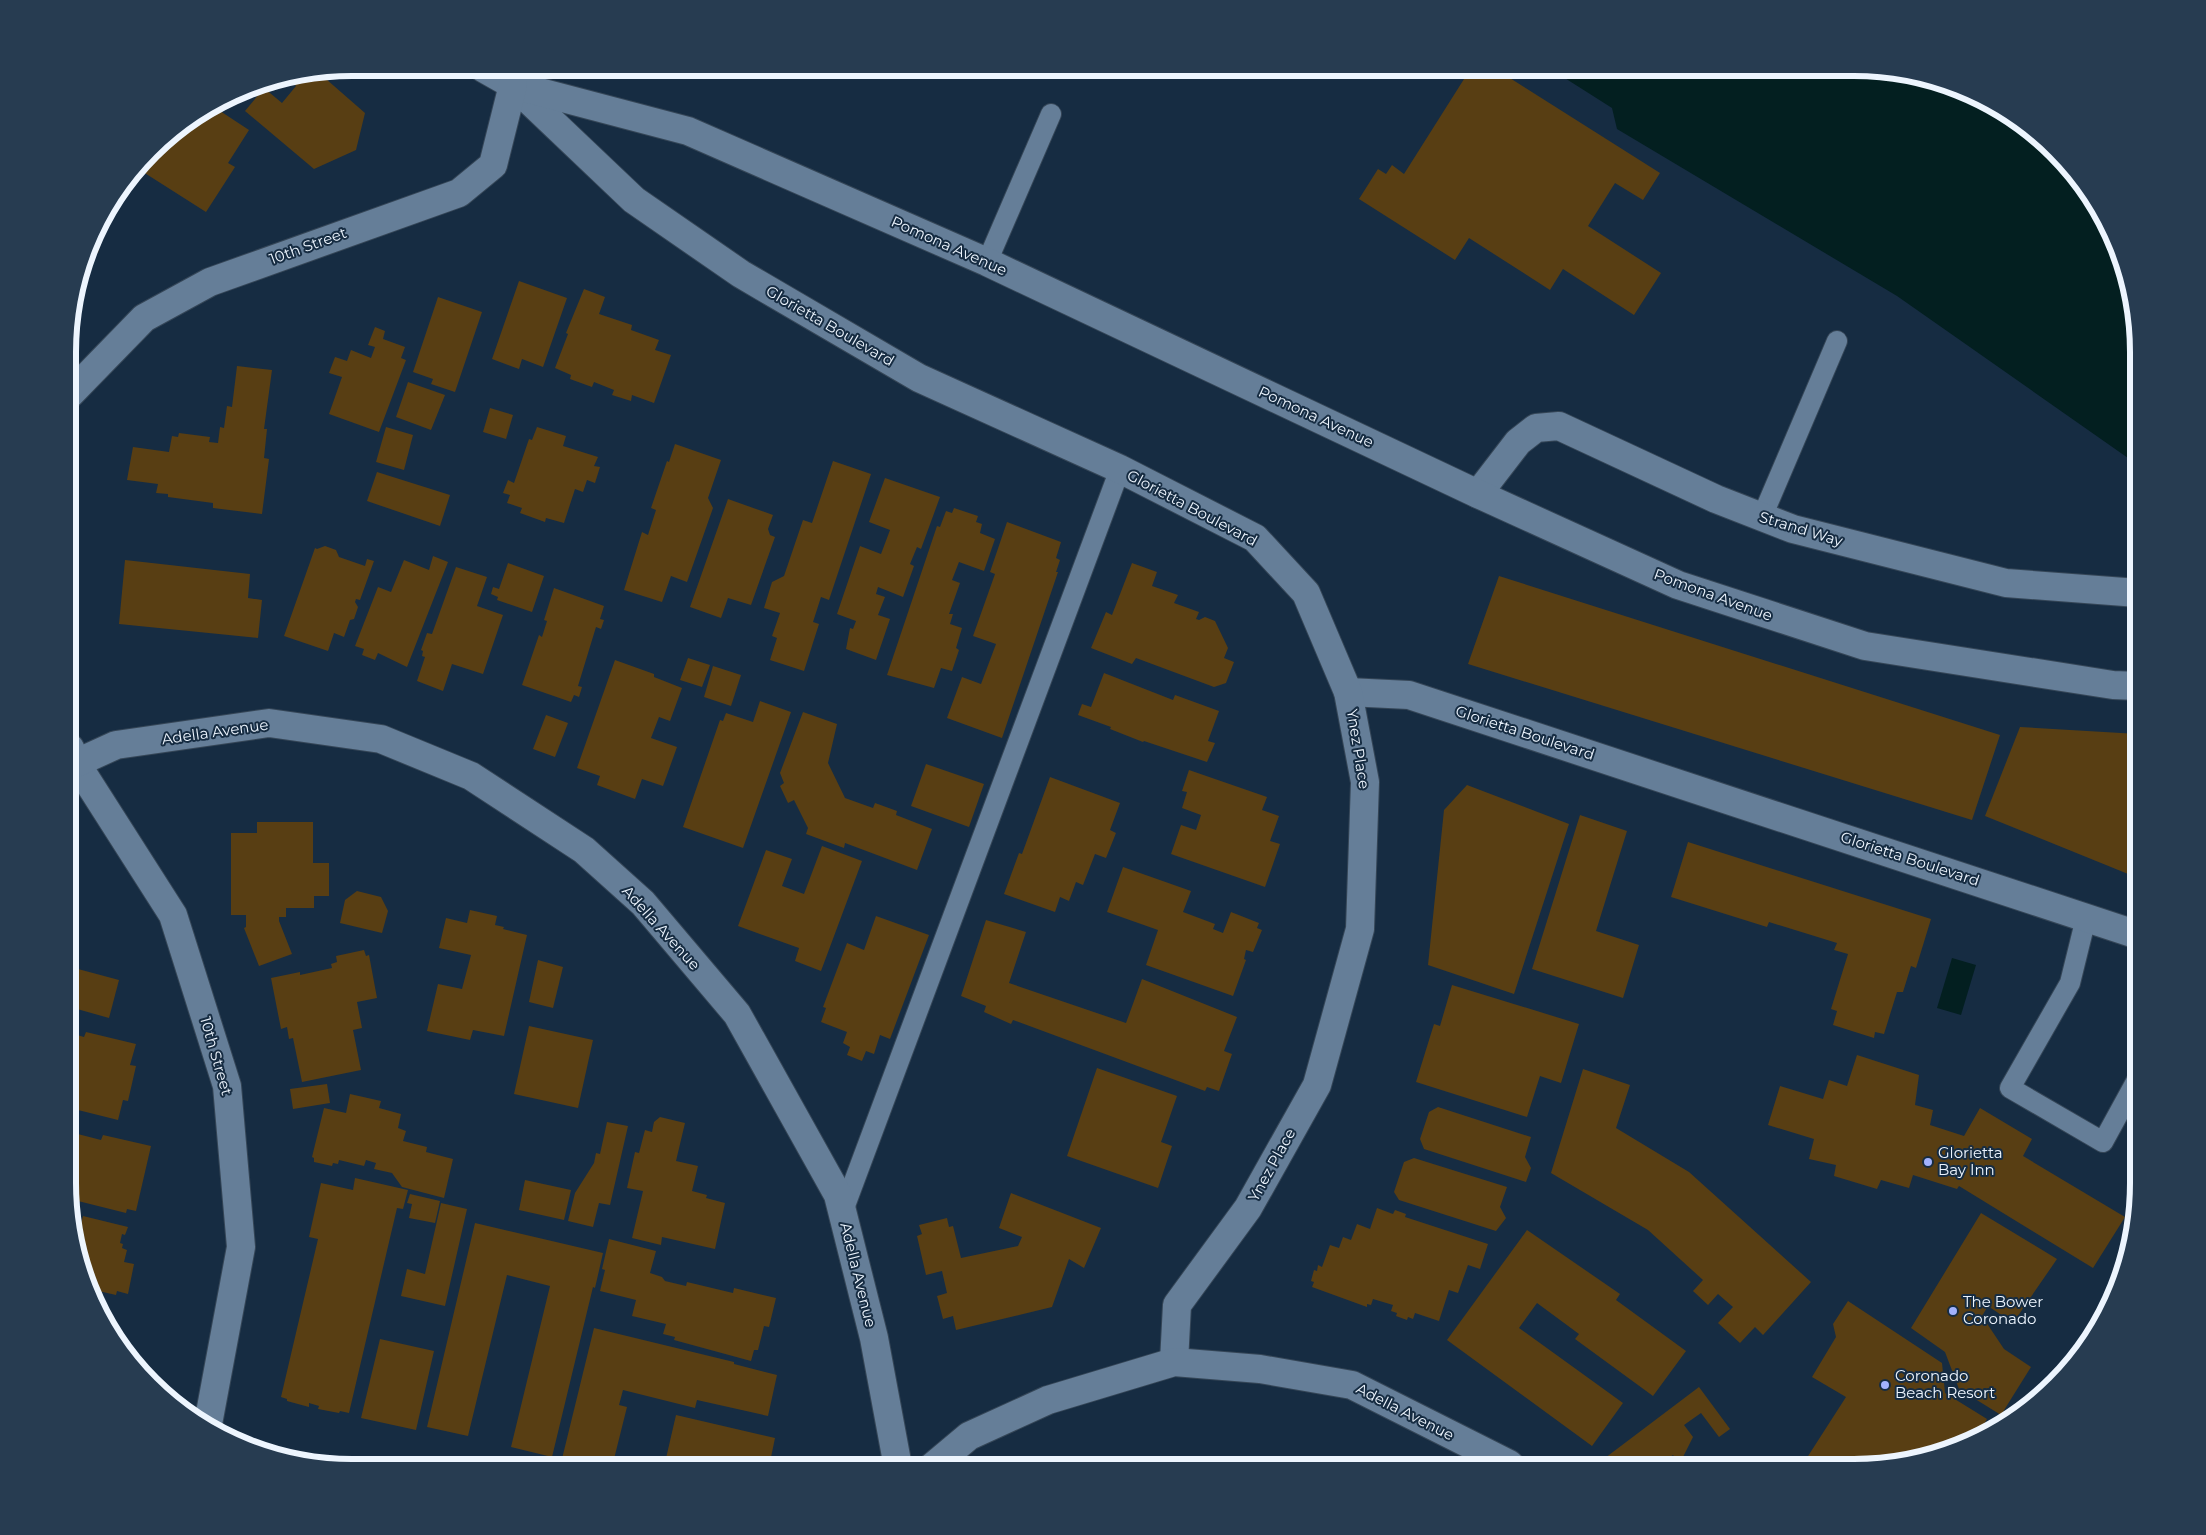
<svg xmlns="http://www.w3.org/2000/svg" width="2206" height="1535" font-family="Montserrat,sans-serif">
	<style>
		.water { fill: #031f20 }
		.building { fill: #583e13 }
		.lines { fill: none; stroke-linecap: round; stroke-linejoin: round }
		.service-casing { stroke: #354657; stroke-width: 22 }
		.minor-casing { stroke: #354657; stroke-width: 30 }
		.tertiary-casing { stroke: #354657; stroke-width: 30 }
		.service { stroke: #657e98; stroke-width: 20 }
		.minor { stroke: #657e98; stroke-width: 28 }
		.tertiary { stroke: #657e98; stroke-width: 28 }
		.poi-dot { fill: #a2b2fd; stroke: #162c42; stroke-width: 2 }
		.labels { text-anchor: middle; stroke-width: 4; stroke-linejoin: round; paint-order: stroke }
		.street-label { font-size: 15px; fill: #edf5fe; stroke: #162c42 }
		.poi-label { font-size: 15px; fill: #edf5fe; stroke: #162c42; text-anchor: start }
		.rim { fill: none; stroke: #edf5fe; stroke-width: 6 }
	</style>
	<rect width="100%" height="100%" fill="#162c42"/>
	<g class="water">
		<polygon points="1549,68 1872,68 1945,83 2027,126 2068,165 2109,226 2138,334 2138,465 1897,296 1617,129 1612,108"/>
		<polygon points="1952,958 1976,965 1961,1015 1937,1008"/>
	</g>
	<g class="building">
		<polygon points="1471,68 1494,68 1660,173 1643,200 1615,183 1588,226 1661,273 1634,315 1563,269 1550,290 1469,238 1455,260 1359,199 1378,169 1386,174 1392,165 1404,174"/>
		<polygon points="332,72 326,79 365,113 356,150 314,169 245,111 264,88 282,103 296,86 289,80"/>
		<polygon points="214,107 249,130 228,163 235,167 206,212 140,170 164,138"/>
		<polygon points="108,212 98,253 90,251 97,226"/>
		<polygon points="519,281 567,298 543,367 522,359 519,369 492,359"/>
		<polygon points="584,289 605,297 599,314 632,325 631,330 659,340 655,350 671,355 654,403 632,395 631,401 612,395 614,390 594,382 592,387 570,379 571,375 555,368 568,334 566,333"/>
		<polygon points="438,297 482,312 455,392 431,384 433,379 413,372"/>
		<polygon points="375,327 385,331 383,339 405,347 401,358 406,360 379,432 329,414 342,377 329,373 335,357 347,361 351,350 371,358 375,347 368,345"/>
		<polygon points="237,366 272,370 264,429 267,429 264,458 269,459 262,514 213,508 213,503 168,497 168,494 156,493 158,484 127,480 133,447 169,452 172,436 178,437 179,433 210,437 209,442 218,443 220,427 224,428 227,406 232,407"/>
		<polygon points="408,382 445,395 431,430 396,417"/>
		<polygon points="490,408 513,415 506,439 483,432"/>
		<polygon points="386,427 413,435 404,470 376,462"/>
		<polygon points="537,427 566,436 563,446 598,457 594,466 600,467 595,483 587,480 583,492 575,489 564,523 546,518 545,522 520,513 522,508 507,503 510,495 503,493 508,480 514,483 529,439 532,440"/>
		<polygon points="675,444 721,460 708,498 713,508 687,582 671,576 662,602 624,590 642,532 648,535 656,510 651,508 667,461 669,462"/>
		<polygon points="833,461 871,474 829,600 821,597 813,622 819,624 804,671 770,660 777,638 772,636 780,613 764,608 772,582 784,576 803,520 812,523"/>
		<polygon points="377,472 450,495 440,526 367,501"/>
		<polygon points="885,478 940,497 921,549 917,547 910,564 914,566 903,597 878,587 876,594 885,597 878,615 890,619 876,660 846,649 850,628 853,629 856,621 837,614 860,546 881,554 890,530 869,522"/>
		<polygon points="728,499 773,515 768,529 770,535 775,537 751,605 728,598 721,618 690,607"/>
		<polygon points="954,508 978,516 976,522 982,524 980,533 995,539 984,571 959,562 952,580 960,583 949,614 953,614 950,624 962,628 956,648 959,650 952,671 941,668 934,688 887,675 937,526 940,527 946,511 952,513"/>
		<polygon points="1007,522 1061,542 1056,558 1060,560 1056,572 1058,572 1002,738 947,718 962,677 981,684 996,644 973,636 995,574 990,572"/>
		<polygon points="325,546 336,550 339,557 365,566 367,559 374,561 360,600 356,599 355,602 358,607 354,619 350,620 344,637 334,633 328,651 284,636 315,548 317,549"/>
		<polygon points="433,556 448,562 407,667 378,653 375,660 362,655 364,649 355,646 378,587 391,592 404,560 429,570"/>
		<polygon points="125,560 250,574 248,598 262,600 258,638 119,624"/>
		<polygon points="508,563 544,576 532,612 497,600 498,597 491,594 493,587 499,589"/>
		<polygon points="1132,563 1157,572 1152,586 1178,595 1174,603 1199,612 1196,619 1199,620 1205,617 1215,621 1228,648 1224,658 1234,662 1226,683 1214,687 1136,658 1132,664 1091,648 1106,612 1112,615"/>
		<polygon points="456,567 487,577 477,606 503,615 483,674 452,664 443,691 417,681 425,657 422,656 423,651 421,650 427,633 432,634"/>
		<polygon points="1499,576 2000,735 1972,820 1468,664"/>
		<polygon points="554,588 604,606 600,619 604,620 601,629 596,627 578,686 582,687 579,697 574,695 571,702 522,685 539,635 542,637 547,621 544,620"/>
		<polygon points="688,658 710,665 702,687 680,680"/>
		<polygon points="615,660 654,674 654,677 682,688 670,721 659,717 651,738 677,747 663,786 642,779 635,799 597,785 600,776 577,768"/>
		<polygon points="713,666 741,675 731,706 704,697"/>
		<polygon points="1104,673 1173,700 1175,695 1219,711 1208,741 1215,743 1207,762 1144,741 1143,742 1110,729 1111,727 1078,715 1082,704 1091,707"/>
		<polygon points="760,701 791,712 743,848 683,827 720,720 723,721 726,713 753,722"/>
		<polygon points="803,712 837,724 828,763 845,798 873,808 875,803 897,811 896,815 932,829 917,870 845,843 844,848 806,834 808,828 794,800 788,803 780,786 784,783 780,773"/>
		<polygon points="546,715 568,723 555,757 533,749"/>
		<polygon points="2020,727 2138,734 2138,878 1985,816"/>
		<polygon points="926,764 984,784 969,827 911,806"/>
		<polygon points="1189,770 1267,797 1262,810 1279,816 1270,841 1280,844 1265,887 1171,854 1181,825 1196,830 1201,815 1182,808 1187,792 1182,791"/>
		<polygon points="1050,777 1120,803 1110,830 1116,833 1106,858 1095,854 1083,885 1076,882 1069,901 1060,897 1055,912 1004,894 1019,853 1022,854"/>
		<polygon points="1467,785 1569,824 1514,994 1428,965 1444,810"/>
		<polygon points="1580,815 1627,831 1596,931 1639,945 1623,998 1532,969"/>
		<polygon points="257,822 313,822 313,863 329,863 329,896 314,896 314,908 286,908 286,917 279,917 279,921 292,954 259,966 244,928 246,927 246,915 231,915 231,833 257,833"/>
		<polygon points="1688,842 1931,919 1916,968 1911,966 1903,992 1897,992 1884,1034 1875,1032 1874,1038 1833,1025 1837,1011 1831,1009 1848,954 1834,950 1837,943 1769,922 1767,927 1671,897"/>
		<polygon points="822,846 862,861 821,971 795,961 799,948 738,926 766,850 792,859 782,886 804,894"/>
		<polygon points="1123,867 1191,891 1183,912 1215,924 1213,929 1223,933 1231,912 1259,923 1257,928 1262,930 1253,952 1246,950 1244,959 1246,960 1233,996 1146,965 1158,930 1107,912"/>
		<polygon points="357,891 381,897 388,911 382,933 340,923 345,900"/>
		<polygon points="470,910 497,916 495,925 504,927 503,929 527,935 504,1036 473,1030 470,1040 427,1031 438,984 462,989 471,955 439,948 446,918 467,923"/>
		<polygon points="876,916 929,935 890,1039 880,1035 874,1054 866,1051 862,1061 847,1055 850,1047 843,1043 847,1032 821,1022 826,1008 823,1007 847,943 864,950"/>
		<polygon points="986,920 1026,932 1009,983 1126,1023 1142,979 1237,1017 1224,1051 1232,1054 1219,1091 1207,1087 1205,1091 1013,1020 1011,1024 984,1012 986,1006 961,996"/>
		<polygon points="364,950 366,956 369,955 377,998 357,1002 362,1028 353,1030 361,1070 302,1082 293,1038 289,1039 287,1027 281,1029 271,978 300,972 300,975 332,968 331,964 337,962 336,956"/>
		<polygon points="538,960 563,967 553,1008 529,1002"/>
		<polygon points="78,969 119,980 109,1018 70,1007"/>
		<polygon points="1452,985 1579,1024 1561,1083 1540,1076 1527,1117 1416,1082 1434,1024 1440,1026"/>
		<polygon points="529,1026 593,1040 578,1108 514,1094"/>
		<polygon points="86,1032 136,1044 130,1065 136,1066 128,1101 123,1100 118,1120 70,1108 76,1074 70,1073 70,1033 84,1037"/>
		<polygon points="1857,1055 1919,1075 1915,1105 1933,1110 1930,1125 1964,1136 1980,1108 2032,1139 2023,1156 2125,1217 2093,1268 1959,1186 1957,1189 1913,1175 1909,1188 1881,1180 1877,1189 1834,1176 1836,1165 1809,1159 1814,1139 1768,1125 1780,1086 1823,1099 1829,1080 1847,1086"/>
		<polygon points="1097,1068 1177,1096 1161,1142 1172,1146 1158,1188 1067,1156"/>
		<polygon points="1583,1069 1630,1085 1616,1128 1689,1172 1811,1282 1763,1335 1755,1327 1740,1343 1718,1323 1733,1307 1718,1294 1708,1305 1693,1291 1703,1280 1648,1230 1551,1173"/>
		<polygon points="327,1084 330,1103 293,1109 290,1089"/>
		<polygon points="350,1094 381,1101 379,1108 401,1114 398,1128 406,1131 403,1141 427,1147 426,1152 453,1159 444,1198 402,1187 392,1173 374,1169 376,1163 366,1160 364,1166 339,1160 338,1164 333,1163 332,1166 314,1162 314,1158 312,1157 324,1108 346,1113"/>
		<polygon points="1438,1107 1531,1137 1525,1157 1531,1168 1526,1182 1424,1149 1420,1139 1429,1112"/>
		<polygon points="660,1117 685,1123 676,1161 698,1166 692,1191 707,1195 706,1198 725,1203 715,1249 662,1237 661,1245 632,1238 643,1191 627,1188 635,1152 639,1153 645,1130 652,1132 654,1122"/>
		<polygon points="607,1122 628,1126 610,1205 599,1203 593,1227 568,1221 575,1193 594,1163 596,1153 600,1154"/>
		<polygon points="70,1132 101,1140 103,1135 151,1146 136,1211 127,1209 126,1213 70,1199"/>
		<polygon points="1414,1158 1507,1187 1500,1207 1506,1218 1496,1231 1399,1200 1394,1192 1404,1162"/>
		<polygon points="355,1178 408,1190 403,1209 397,1208 349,1413 340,1411 339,1413 318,1409 319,1406 309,1403 309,1407 287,1401 287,1399 281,1397 318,1239 309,1237 321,1183 353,1190"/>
		<polygon points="525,1180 571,1190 564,1220 519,1210"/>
		<polygon points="1011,1193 1101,1228 1084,1268 1069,1259 1052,1307 956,1330 953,1316 943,1319 937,1296 947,1293 942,1271 926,1275 917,1236 922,1234 919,1225 947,1218 949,1227 953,1226 961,1258 1018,1246 1022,1237 999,1228"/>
		<polygon points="410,1194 440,1201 435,1223 409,1218 412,1204 407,1203"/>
		<polygon points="441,1203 467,1209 445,1306 401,1296 407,1269 425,1274"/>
		<polygon points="1377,1208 1393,1214 1395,1210 1406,1214 1405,1217 1488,1244 1480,1269 1468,1265 1458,1293 1449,1290 1439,1321 1415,1313 1413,1319 1408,1317 1407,1320 1396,1316 1397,1313 1391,1311 1393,1305 1373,1299 1371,1305 1367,1304 1367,1307 1312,1287 1314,1282 1311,1281 1314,1270 1317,1271 1318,1265 1322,1267 1330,1245 1339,1248 1343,1237 1351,1240 1357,1224 1370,1229"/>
		<polygon points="1981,1213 2057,1259 2013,1323 1988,1306 1982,1316 2004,1349 2031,1367 2001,1415 1959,1389 1945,1352 1911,1328"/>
		<polygon points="83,1216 128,1227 125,1235 122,1234 120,1243 123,1244 122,1248 127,1250 124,1262 134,1264 128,1294 117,1291 116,1295 94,1290 77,1239"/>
		<polygon points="475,1223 603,1253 595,1288 593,1287 552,1457 511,1447 550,1286 507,1275 468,1436 427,1427"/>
		<polygon points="1527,1230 1620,1294 1616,1300 1686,1351 1653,1396 1575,1339 1579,1334 1537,1303 1519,1328 1623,1403 1592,1446 1447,1340"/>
		<polygon points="609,1239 656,1251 650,1273 662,1277 665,1281 686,1286 687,1282 733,1293 734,1288 776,1298 769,1327 764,1326 758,1350 754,1350 751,1361 674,1340 675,1337 663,1334 666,1324 632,1316 636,1300 600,1291 605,1270 602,1269"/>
		<polygon points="1848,1301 1942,1363 1945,1393 1987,1419 1975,1440 1927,1458 1854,1467 1801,1467 1846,1397 1812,1377 1836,1337 1833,1324"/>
		<polygon points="594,1328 734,1362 734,1364 777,1375 768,1416 697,1400 695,1408 623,1390 619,1405 627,1407 612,1467 560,1467"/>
		<polygon points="380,1339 434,1351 416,1430 361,1418"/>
		<polygon points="1699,1387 1730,1429 1719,1437 1701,1413 1684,1425 1693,1437 1681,1461 1679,1463 1673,1455 1666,1460 1672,1467 1612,1467 1605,1458"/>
		<polygon points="676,1415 775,1438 769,1467 664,1467"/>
		<polygon points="1186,1464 1190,1467 1168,1467 1168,1466"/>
	</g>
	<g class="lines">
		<g class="service-casing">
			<g id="service">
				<polyline points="987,262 1051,114"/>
				<polyline points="1762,517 1837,341"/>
				<polyline points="2086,918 2070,983 2010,1088 2103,1142 2138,1078"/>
				<polyline points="843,1211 1120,469"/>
			</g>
		</g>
		<g class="minor-casing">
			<g id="minor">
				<polyline points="1478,494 1518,442 1536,428 1559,426 1716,499 1793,529 2006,583 2138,593"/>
				<polyline points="1348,692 1409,695 2138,935"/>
			</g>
		</g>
		<g class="tertiary-casing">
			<g id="tertiary">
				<polyline points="483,68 513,85 634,200 741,274 919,378 1120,469 1255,538 1306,593 1348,692 1365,782 1360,929 1317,1085 1248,1208 1177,1305 1174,1362"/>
				<polyline points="517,86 688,131 987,262 1478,494 1678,585 1865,646 2113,685 2138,686"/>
				<polyline points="70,394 144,318 210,282 459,193 493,165 513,85"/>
				<polyline points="70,748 76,763 173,915 227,1086 241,1247 208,1424"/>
				<polyline points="70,766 116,745 269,723 381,739 471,776 584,850 643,903 737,1014 838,1195 874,1338 898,1467"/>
				<polyline points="932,1467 969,1436 1048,1400 1174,1362 1260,1369 1352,1385 1509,1464 1512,1467"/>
			</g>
		</g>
		<use href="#service" class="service"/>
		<use href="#minor" class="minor"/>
		<use href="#tertiary" class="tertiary"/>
	</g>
	<g class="poi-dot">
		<circle cx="1928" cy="1162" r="5"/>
		<circle cx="1953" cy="1311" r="5"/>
		<circle cx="1885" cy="1385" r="5"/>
	</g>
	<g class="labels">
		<g class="street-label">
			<text transform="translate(308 246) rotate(-20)" y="5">10th Street</text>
			<text transform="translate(949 246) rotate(24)" y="5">Pomona Avenue</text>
			<text transform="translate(830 326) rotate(30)" y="5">Glorietta Boulevard</text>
			<text transform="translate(1316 417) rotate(25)" y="5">Pomona Avenue</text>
			<text transform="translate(1192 508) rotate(28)" y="5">Glorietta Boulevard</text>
			<text transform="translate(1801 529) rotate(17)" y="5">Strand Way</text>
			<text transform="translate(1713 595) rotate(20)" y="5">Pomona Avenue</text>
			<text transform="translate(215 732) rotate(-8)" y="5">Adella Avenue</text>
			<text transform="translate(1525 733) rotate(18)" y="5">Glorietta Boulevard</text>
			<text transform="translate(1358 749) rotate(81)" y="5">Ynez Place</text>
			<text transform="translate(1910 859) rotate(18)" y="5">Glorietta Boulevard</text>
			<text transform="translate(661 928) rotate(48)" y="5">Adella Avenue</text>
			<text transform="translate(216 1056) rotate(74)" y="5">10th Street</text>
			<text transform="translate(1272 1165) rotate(-61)" y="5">Ynez Place</text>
			<text transform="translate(858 1275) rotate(76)" y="5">Adella Avenue</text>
			<text transform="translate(1405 1412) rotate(27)" y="5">Adella Avenue</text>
		</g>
		<g class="poi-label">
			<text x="1938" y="1158">Glorietta<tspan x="1938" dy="17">Bay Inn</tspan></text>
			<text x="1963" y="1307">The Bower<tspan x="1963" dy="17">Coronado</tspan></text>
			<text x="1895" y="1381">Coronado<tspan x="1895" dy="17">Beach Resort</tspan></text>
		</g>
	</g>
	<path d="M0 0H2206V1535H0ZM352 76H1854A276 276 0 0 1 2130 352V1183A276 276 0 0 1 1854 1459H352A276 276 0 0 1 76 1183V352A276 276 0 0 1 352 76Z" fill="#273c51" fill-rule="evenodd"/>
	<path class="rim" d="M352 76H1854A276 276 0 0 1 2130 352V1183A276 276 0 0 1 1854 1459H352A276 276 0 0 1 76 1183V352A276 276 0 0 1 352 76Z"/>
</svg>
